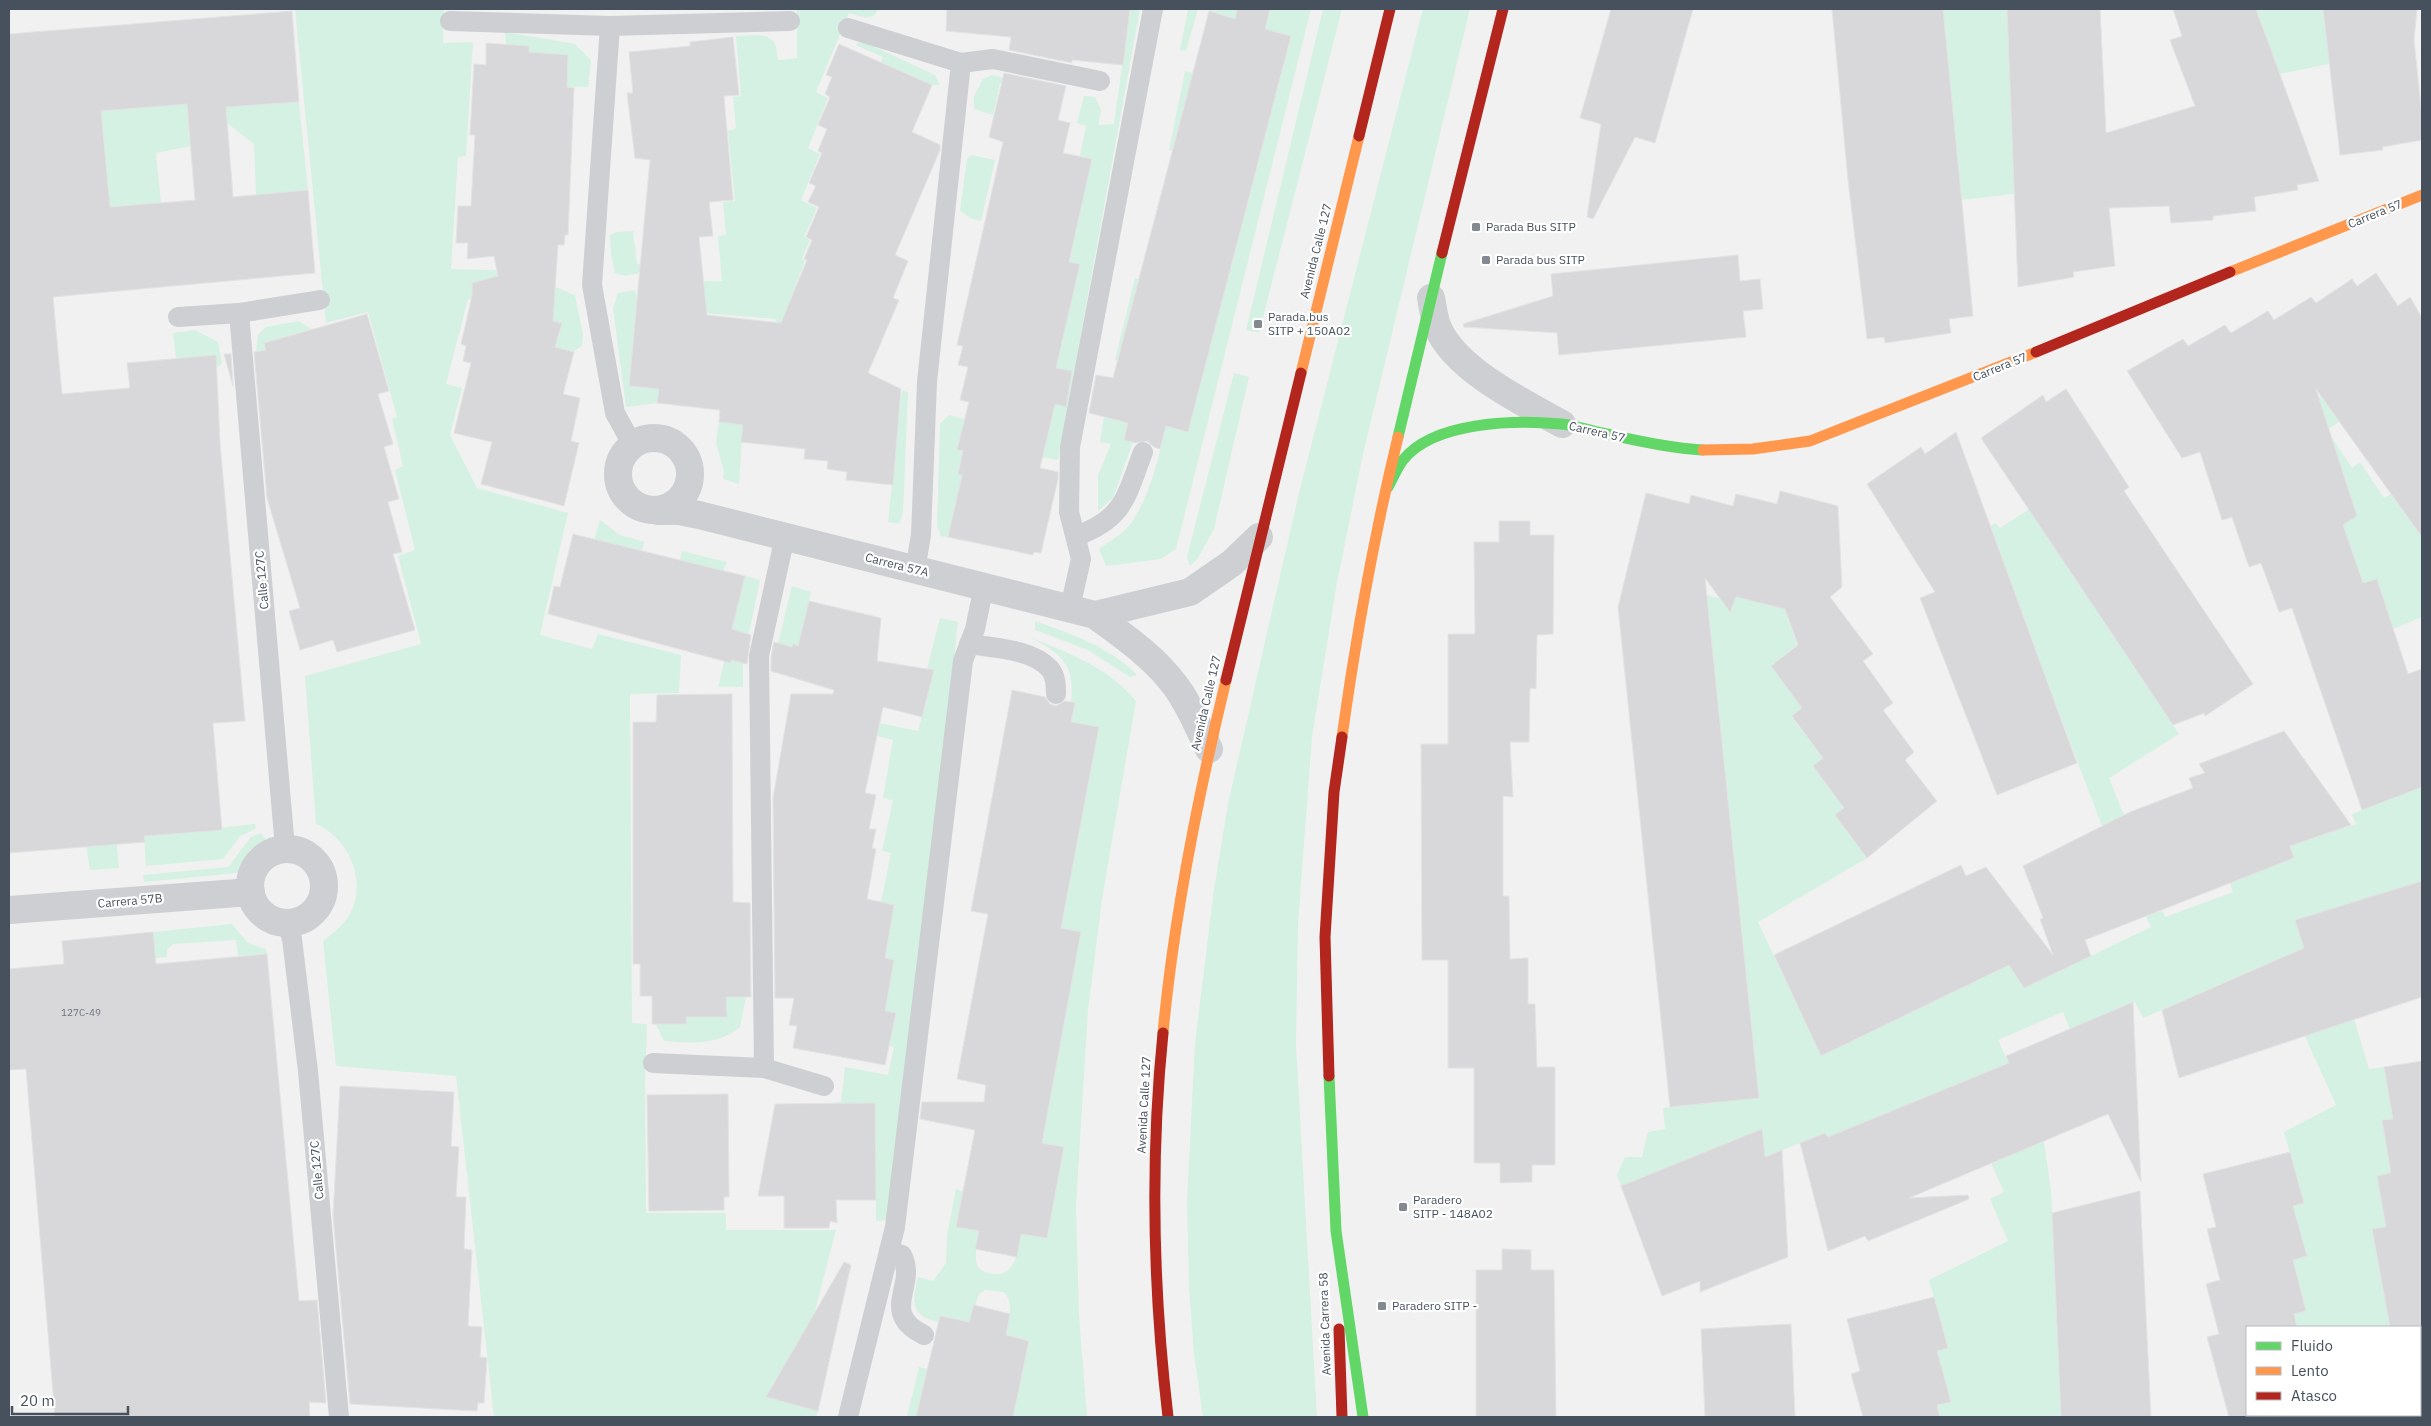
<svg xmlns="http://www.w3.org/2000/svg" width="2431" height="1426" font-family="'IBM Plex Sans',sans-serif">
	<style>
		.green { fill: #d5f1e3 }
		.building { fill: #d8d8da; stroke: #e3e3e4; fill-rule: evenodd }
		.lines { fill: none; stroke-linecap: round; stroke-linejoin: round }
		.lane { stroke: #cdcfd2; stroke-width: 20 }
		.street { stroke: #cdcfd2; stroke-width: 28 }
		.fast { stroke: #63d668; stroke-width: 11 }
		.slow { stroke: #ff974d; stroke-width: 11 }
		.jam { stroke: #b3261e; stroke-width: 11 }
		.poi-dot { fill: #838991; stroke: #fff; stroke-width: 2 }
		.labels { text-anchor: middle; stroke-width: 4.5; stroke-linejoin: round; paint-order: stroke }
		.number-label { font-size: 10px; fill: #6d747e }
		.street-label { font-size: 12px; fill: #47515e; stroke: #fff }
		.poi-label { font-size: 12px; fill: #47515e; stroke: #fff; text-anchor: start }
	</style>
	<rect width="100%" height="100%" fill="#f2f1f1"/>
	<g class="green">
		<path d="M295,9H444L443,43L473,42L466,156L458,157L451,269L516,271L575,295L583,334L582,346L574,351L555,347L562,323L468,299L446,384L462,388L450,435L477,488L568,513L540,635L592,649L598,634L681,655L679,693L630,694L632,1023L647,1024L645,1086L646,1213H726V1230H836L814,1315L767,1397L818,1411L816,1417H494L456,1076L336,1066L323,941C331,935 340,928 346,920C370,887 351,839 316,824L305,676L421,644L398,556L415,550L395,470L403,466L392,419L397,417L368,312L326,323Z"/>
		<path d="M797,9H878L875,15L866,18L849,13L816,92L828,98L808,148L820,154L801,200L817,208L804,237L810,240L802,259L805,261L787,309L798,313L772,337L776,319L689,312L693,281H722L718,236L726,235L723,202L735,201L728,131L736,128L733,97L741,96L736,36C748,36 768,31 775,44C777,49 777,55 778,60L797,58Z"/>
		<polygon points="1130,9 1140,9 1058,460 1037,456 1063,369 1056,368 1080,265 1067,261 1092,159 1080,156 1086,126 1077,123 1084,96 1095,97 1101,110 1098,125 1114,124"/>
		<polygon points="1188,9 1198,9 1186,51 1180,50"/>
		<polygon points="1204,9 1237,9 1235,19"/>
		<path d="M1270,9H1311L1176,549L1161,559L1106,566L1099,549C1108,542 1119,536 1127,528C1148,505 1159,456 1166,426L1188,432L1291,36L1265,29Z"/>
		<polygon points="1323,9 1342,9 1259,333 1246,330"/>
		<polygon points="1423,9 1470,9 1363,454 1336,588 1312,737 1298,924 1296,1045 1317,1417 1203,1417 1194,1354 1189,1287 1187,1201 1195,1043 1214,889 1228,804 1298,497"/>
		<polygon points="1943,9 2007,9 2012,142 2021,193 1961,200"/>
		<polygon points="2260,9 2323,9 2329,64 2280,74 2256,10"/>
		<polygon points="505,32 575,44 591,60 588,87 567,87 568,55 529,52 529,46 506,44"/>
		<polygon points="860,40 935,75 940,85 932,85 881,62 883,57 856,45"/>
		<polygon points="1185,71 1193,73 1173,151 1169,150"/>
		<polygon points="992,75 1042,88 1041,93 1000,83 993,115 974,109 974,96 983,79"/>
		<polygon points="299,102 308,190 256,195 254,144 227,123 226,107"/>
		<polygon points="187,104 191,146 156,153 161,203 87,210 105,157 101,111"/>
		<polygon points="972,155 995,160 981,221 970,218 960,211 967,159"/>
		<polygon points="633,231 637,264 676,260 677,266 625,276 615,273 611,254 610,235 616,232"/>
		<polygon points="1135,278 1139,280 1118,361 1115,360"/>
		<polygon points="635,290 637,297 632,348 637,349 634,387 659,389 657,403 626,407 613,308 618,293"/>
		<polygon points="299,321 311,329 264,343 269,361 255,358 258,335 266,327"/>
		<polygon points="195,330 218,342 222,364 215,369 176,359 173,333"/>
		<polygon points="1234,373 1249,377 1214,529 1198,558 1190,566 1187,557"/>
		<polygon points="2343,381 2362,407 2327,430 2352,468 2360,462 2384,498 2391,494 2417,529 2422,525 2422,617 2393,629 2363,583 2346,535 2267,426 2307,405"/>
		<polygon points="902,390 908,392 903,514 899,524 888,522"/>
		<polygon points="949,415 989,426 963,451 958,474 962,475 953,514 973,519 968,542 941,536 937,526 940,424"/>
		<polygon points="1104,417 1128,423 1124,440 1133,442 1113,498 1098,511 1098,475 1111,444 1100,442"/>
		<polygon points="719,422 743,425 739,484 723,479 724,472 716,443"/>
		<polygon points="2037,504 2061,558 2179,734 2109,778 2165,917 2233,892 2230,883 2294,858 2290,846 2356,824 2352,814 2422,787 2422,881 2295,920 2330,1027 2354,1019 2369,1069 2384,1067 2393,1119 2391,1173 2377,1176 2386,1227 2372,1230 2390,1327 2297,1327 2294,1314 2306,1311 2293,1260 2307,1256 2293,1206 2304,1203 2284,1132 2336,1105 2272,963 2143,1018 2135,1002 2070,1029 2063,1012 1998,1040 2044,1141 2051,1191 2061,1417 1940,1417 1937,1405 1951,1401 1937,1351 1948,1347 1929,1280 2008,1241 1990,1199 2004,1192 1956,1085 1828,1137 1825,1133 1760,1159 1686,1160 1621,1186 1617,1175 1625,1157 1642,1157 1648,1132 1665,1129 1663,1108 1759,1097 1710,626 1621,636 1618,608 1662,614 1692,591 1734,602 1736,597 1755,601 1782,601 1797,645 1771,666 1802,708 1792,717 1823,758 1813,766 1844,808 1835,815 1867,858 1758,922 1821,1056 2009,965 2086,958 2151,927 2102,826 2041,666 1960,546 1995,523 2000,528"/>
		<polygon points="600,520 620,535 644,542 642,551 594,540"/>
		<polygon points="682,551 727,562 723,571 680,560"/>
		<polygon points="745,576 760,580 743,662 743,687 718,687"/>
		<polygon points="792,586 811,592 798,646 793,645 785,675 771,672"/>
		<polygon points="940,618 958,622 940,794 887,1220 876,1221 875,1116 817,1104 841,1102 845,1067 888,1075 894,1047 889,1046 895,1013 885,1011 894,961 885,958 894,905 881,902 891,853 882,851 893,800 883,798 893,740 877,736 826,712 918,731 933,675 926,673"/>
		<path d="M1035,621C1070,633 1112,648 1137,675L1130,677L1088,650L1035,630Z"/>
		<path d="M1029,637C1069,653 1108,667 1136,701L1102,899L1088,1010L1076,1206L1079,1315L1087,1417H1013L1029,1341L1006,1335C1009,1319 1015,1305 1004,1292L985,1290L979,1294L969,1323L940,1317L938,1322C910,1315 912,1302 918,1277L933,1281L946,1263L947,1235L956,1189L963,1192C968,1203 978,1220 978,1232C978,1252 966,1274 999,1274C1017,1271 1018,1249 1021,1234L1047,1238L1064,1148L1042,1143L1081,932L1061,928L1099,727L1071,722L1075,703L1071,702C1075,664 1062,654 1029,637Z"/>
		<polygon points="114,816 119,868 90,870 86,846"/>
		<polygon points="255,824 256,829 240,836 223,859 146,866 144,836"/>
		<polygon points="261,833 266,840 250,850 237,873 144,882 143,875 228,867 251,837"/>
		<polygon points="232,924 248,943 266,949 267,954 238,956 236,940 173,944 167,950 167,957 155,958 153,932"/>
		<path d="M726,997H746L740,1027C717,1046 691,1043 664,1041L656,1024L687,1023L686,1017H726Z"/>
		<polygon points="919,1367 928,1369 917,1416 924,1417 907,1417"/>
	</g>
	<g class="building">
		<polygon points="947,9 1130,9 1123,65 1072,60 1072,63 1009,50 1011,37 946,31"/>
		<polygon points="1237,9 1270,9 1265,29 1291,36 1188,432 1166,426 1160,449 1154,447 1147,441 1136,443 1124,440 1128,423 1089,413 1096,375 1113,378 1209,11 1235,19"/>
		<polygon points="1611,9 1693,9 1655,143 1635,137 1593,219 1587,217 1601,124 1580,118"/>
		<polygon points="1832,9 1943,9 1973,316 1949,319 1951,333 1885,343 1884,337 1867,339 1848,180"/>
		<polygon points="2007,9 2100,9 2106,133 2195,106 2170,40 2182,36 2173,9 2256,9 2319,181 2297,185 2298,190 2254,197 2256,211 2213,216 2213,220 2171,223 2169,206 2109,208 2115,266 2073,272 2074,277 2018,287"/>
		<polygon points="2323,9 2417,9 2414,40 2422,117 2422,140 2382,147 2383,150 2340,155"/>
		<path d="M292,11L299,102L226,107L233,197L308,190L315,273L53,297L62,394L130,388L127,363L216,355L220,443L245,721L213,723L222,830L144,836L145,842L9,853V34ZM187,104L195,200L110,207L101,111Z"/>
		<polygon points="733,37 739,95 724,96 733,200 709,202 713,236 699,237 707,315 781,323 807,260 804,259 812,240 806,237 819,207 808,202 816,186 809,183 822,153 818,151 827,129 818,125 830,97 825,94 832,77 826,75 839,44 932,85 912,132 940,145 940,150 895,255 908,261 893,298 899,300 868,373 901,389 893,485 846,480 847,472 827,469 828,461 804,459 805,449 741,442 743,425 719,422 720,410 657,403 659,389 629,386 650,160 635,158 627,93 633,93 629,52 690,46 690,42"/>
		<polygon points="486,43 529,46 529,52 568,55 567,87 574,88 568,235 565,235 564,245 558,245 553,321 562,323 555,347 574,352 563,394 580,398 571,441 579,443 564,506 481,484 492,442 454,433 471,363 463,361 466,346 461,344 472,296 472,283 498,276 494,256 467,259 468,243 456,243 458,206 471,206 475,135 470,135 474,64 486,65"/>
		<polygon points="1004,73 1066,86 1058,120 1070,123 1063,153 1092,159 1069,262 1080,264 1056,368 1072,371 1066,407 1055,404 1040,468 1058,472 1058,479 1041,553 1034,552 1033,555 948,537 962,475 958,474 963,451 957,450 969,402 960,400 968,367 958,365 963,346 957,345 1003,142 989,137"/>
		<polygon points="1738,255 1740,281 1760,279 1763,309 1743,311 1746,337 1559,355 1557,333 1464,327 1463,324 1553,296 1551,274"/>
		<polygon points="2376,273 2398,306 2410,297 2422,318 2422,537 2316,389 2357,516 2343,525 2363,583 2377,579 2408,674 2422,669 2422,787 2362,810 2292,608 2279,612 2261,563 2249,567 2232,517 2222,520 2200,452 2182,458 2127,371 2183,339 2188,346 2225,325 2231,333 2268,311 2274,320 2311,297 2316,303 2352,279 2357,286"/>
		<polygon points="367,314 389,391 378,394 393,444 384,447 399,499 388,502 402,552 393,554 415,630 337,652 333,640 300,650 289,611 300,608 267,498 254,352 266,350 264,343"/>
		<polygon points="224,354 231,354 233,386"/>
		<polygon points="2066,389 2129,487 2124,491 2253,684 2205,716 2204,713 2173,725 1981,438 2043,395 2046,402"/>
		<polygon points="1956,432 2077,763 1997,795 1920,598 1935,592 1867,484 1921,447 1925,454"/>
		<polygon points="1780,491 1838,506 1842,587 1830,597 1873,654 1863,661 1893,703 1883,710 1914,752 1905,760 1937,801 1867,858 1835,815 1844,808 1813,766 1823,758 1792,716 1802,708 1771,666 1798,645 1785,609 1736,597 1730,612 1705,578 1759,1098 1670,1107 1618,607 1646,493 1689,504 1691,495 1733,506 1736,494 1777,504"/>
		<polygon points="1499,521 1530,521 1530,535 1554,535 1553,634 1537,635 1536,689 1530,688 1529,742 1510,742 1513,797 1503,796 1503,896 1509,896 1510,959 1528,958 1528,1004 1535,1004 1537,1067 1555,1067 1555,1165 1532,1165 1532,1182 1500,1183 1500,1163 1474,1163 1474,1068 1448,1068 1448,960 1422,960 1421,744 1448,744 1448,634 1475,634 1474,542 1499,542"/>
		<polygon points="573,534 745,576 732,629 751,635 747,664 731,660 731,663 548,614 554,586 560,587"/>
		<polygon points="809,601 881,618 877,661 934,670 922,717 883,707 865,793 876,795 869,829 876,829 872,848 876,849 867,899 894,905 885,958 894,960 885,1011 896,1013 885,1065 793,1048 797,1026 789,1025 794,998 775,998 773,798 791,694 833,694 834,690 771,671 771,657 774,642 792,647 793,644 798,646"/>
		<polygon points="1012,690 1045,697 1050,704 1056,706 1065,701 1075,703 1071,722 1099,727 1061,928 1081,932 1042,1143 1064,1147 1047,1238 1021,1234 1017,1257 975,1249 979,1231 956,1227 975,1130 920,1119 922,1102 984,1102 986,1085 957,1079 988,914 971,911"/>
		<polygon points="732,694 733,902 750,903 751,997 726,997 727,1017 686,1017 687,1024 652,1024 652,996 640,996 640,964 633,964 633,722 656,722 657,695"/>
		<polygon points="2284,731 2351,825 2290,846 2294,858 2085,940 2091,956 2024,988 2009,965 1821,1056 1774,955 1961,865 1966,876 1986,867 2053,955 2040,919 2043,918 2023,866 2130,812 2193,788 2189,778 2205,773 2199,764"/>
		<polygon points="2422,881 2422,997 2179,1078 2162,1010 2304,948 2295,920"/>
		<polygon points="153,932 156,964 267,954 299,1301 317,1300 326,1403 309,1402 310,1417 55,1417 26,1069 9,1070 9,969 64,964 62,941"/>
		<polygon points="2133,1002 2141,1182 2108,1114 1909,1198 1968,1195 1969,1199 1868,1241 1865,1236 1828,1251 1800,1143 1825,1133 1828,1137 2009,1063 2006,1056"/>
		<polygon points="2422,1061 2422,1327 2390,1327 2372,1229 2386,1227 2377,1176 2391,1173 2382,1120 2393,1119 2384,1067"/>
		<polygon points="340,1086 454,1092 451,1146 459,1147 456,1197 466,1197 464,1249 472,1250 468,1326 482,1327 480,1357 487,1358 484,1403 478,1403 477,1411 350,1404 333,1216"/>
		<polygon points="728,1094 729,1197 724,1197 724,1210 649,1211 647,1095"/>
		<polygon points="875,1103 876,1200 836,1200 837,1223 830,1221 829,1228 784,1228 784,1196 758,1196 775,1104"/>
		<polygon points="1762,1129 1765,1157 1782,1150 1788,1257 1700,1292 1700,1281 1662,1296 1621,1186"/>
		<polygon points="2290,1152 2304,1203 2293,1206 2307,1256 2293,1260 2306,1311 2294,1314 2297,1327 2247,1327 2247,1417 2229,1417 2207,1337 2219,1334 2206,1284 2220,1280 2207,1229 2216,1227 2203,1174"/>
		<polygon points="2140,1191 2151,1417 2061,1417 2052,1213"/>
		<polygon points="1502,1249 1531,1250 1531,1270 1554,1270 1556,1417 1476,1417 1476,1270 1502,1270"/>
		<polygon points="844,1262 851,1265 818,1411 766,1397"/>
		<polygon points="1934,1297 1948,1348 1937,1351 1951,1402 1937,1405 1940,1417 1863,1417 1851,1374 1860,1371 1847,1319"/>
		<polygon points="974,1305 1010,1314 1006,1335 1029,1341 1013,1417 916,1417 940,1316 969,1322"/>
		<polygon points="1791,1324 1795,1417 1705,1417 1701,1329"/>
	</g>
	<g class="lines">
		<g class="lane">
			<polyline points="450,21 610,26 790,21"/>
			<polyline points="610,26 592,285 615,413 632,444"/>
			<polyline points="848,28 961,63 993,59 1100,81"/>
			<polyline points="239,313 285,848"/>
			<polyline points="178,317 239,313 320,300"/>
			<path d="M1076,536C1124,519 1126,497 1143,452"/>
			<polyline points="915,570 921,535 927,382 961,63"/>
			<polyline points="1070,608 1081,559 1069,512 1070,447 1153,9"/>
			<path d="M969,644C994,648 1032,649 1050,669C1056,676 1056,686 1056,694"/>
			<polyline points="287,923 292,939 308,1071 339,1417"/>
			<polyline points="653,1063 764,1068 824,1086"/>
			<polyline points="764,1068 759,656 785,536"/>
			<path d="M889,1251L902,1255C918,1286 878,1312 924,1335"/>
			<polyline points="848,1417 895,1227 963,661 975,629 984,586"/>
		</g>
		<g class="street">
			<path d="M1431,298C1433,307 1434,319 1438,328C1456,370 1524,403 1562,424"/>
			<circle cx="654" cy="474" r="36"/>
			<path d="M658,511H679L699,515L1095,615C1123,636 1153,656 1174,684C1189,703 1198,727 1209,749"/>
			<polyline points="1095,615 1190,592 1232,563 1259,537"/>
			<circle cx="287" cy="886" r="37"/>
			<polyline points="9,910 251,892"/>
		</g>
		<g class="fast">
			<polyline points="1398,437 1442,253"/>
			<path d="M1388,487C1393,478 1397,468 1403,460C1434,421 1515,420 1561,424C1574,425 1588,430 1602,433C1636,440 1668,448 1703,450"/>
			<polyline points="1329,1076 1336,1231 1363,1417"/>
		</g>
		<g class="slow">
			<polyline points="2230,272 2422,195"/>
			<polyline points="1301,373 1359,136"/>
			<polyline points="1703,450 1753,449 1810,441 2036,352"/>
			<path d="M1342,737C1356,636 1374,536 1398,437"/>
			<path d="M1163,1033C1174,914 1198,796 1226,680"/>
		</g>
		<g class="jam">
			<polyline points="1359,136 1390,9"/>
			<polyline points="1442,253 1503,9"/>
			<polyline points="2036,352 2230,272"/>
			<polyline points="1226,680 1301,373"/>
			<path d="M1163,1033C1150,1161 1153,1289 1168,1417"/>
			<polyline points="1329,1076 1325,937 1334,792 1342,737"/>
			<polyline points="1339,1329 1342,1417"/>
		</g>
	</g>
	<g class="poi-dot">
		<rect x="1471" y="222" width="10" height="10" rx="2.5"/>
		<rect x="1481" y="255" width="10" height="10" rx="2.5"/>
		<rect x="1253" y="319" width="10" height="10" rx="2.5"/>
		<rect x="1398" y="1202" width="10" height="10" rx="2.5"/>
		<rect x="1377" y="1301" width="10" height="10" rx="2.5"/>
	</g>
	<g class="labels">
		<g class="number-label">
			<text x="81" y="1016">127C-49</text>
		</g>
		<g class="street-label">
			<text transform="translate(2375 214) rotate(-22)" y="4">Carrera 57</text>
			<text transform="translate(1316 251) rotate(-76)" y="4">Avenida Calle 127</text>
			<text transform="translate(2000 367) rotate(-22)" y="4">Carrera 57</text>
			<text transform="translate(1597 432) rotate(13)" y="4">Carrera 57</text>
			<text transform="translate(897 565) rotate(14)" y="4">Carrera 57A</text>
			<text transform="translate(262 580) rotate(-95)" y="4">Calle 127C</text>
			<text transform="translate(1206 703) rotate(-77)" y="4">Avenida Calle 127</text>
			<text transform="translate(130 901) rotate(-5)" y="4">Carrera 57B</text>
			<text transform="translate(1144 1105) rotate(-87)" y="4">Avenida Calle 127</text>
			<text transform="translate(317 1170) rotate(-95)" y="4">Calle 127C</text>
			<text transform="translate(1325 1324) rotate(-92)" y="4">Avenida Carrera 58</text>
		</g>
		<g class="poi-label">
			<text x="1486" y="231">Parada Bus SITP</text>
			<text x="1496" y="264">Parada bus SITP</text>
			<text x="1268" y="321">Parada.bus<tspan x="1268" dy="14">SITP + 150A02</tspan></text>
			<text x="1413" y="1204">Paradero<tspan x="1413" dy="14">SITP - 148A02</tspan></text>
			<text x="1392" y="1310">Paradero SITP -</text>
		</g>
	</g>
	<rect width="2431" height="1426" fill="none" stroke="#47515e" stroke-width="20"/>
	<rect x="2246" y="1326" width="175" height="90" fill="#ffffff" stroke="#b5b9bf"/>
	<rect x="2256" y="1342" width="25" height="8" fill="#63d668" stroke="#b5b9bf"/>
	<text x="2291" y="1351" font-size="15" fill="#47515e">Fluido</text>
	<rect x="2256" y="1367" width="25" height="8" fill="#ff974d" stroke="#b5b9bf"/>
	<text x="2291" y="1376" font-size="15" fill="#47515e">Lento</text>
	<rect x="2256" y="1392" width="25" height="8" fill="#b3261e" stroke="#b5b9bf"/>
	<text x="2291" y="1401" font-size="15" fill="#47515e">Atasco</text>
	<path d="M12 1406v8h116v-8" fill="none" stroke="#47515e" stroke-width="2.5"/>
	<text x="20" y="1406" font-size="15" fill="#47515e" stroke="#ffffff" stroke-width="4" paint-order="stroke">20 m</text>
</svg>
